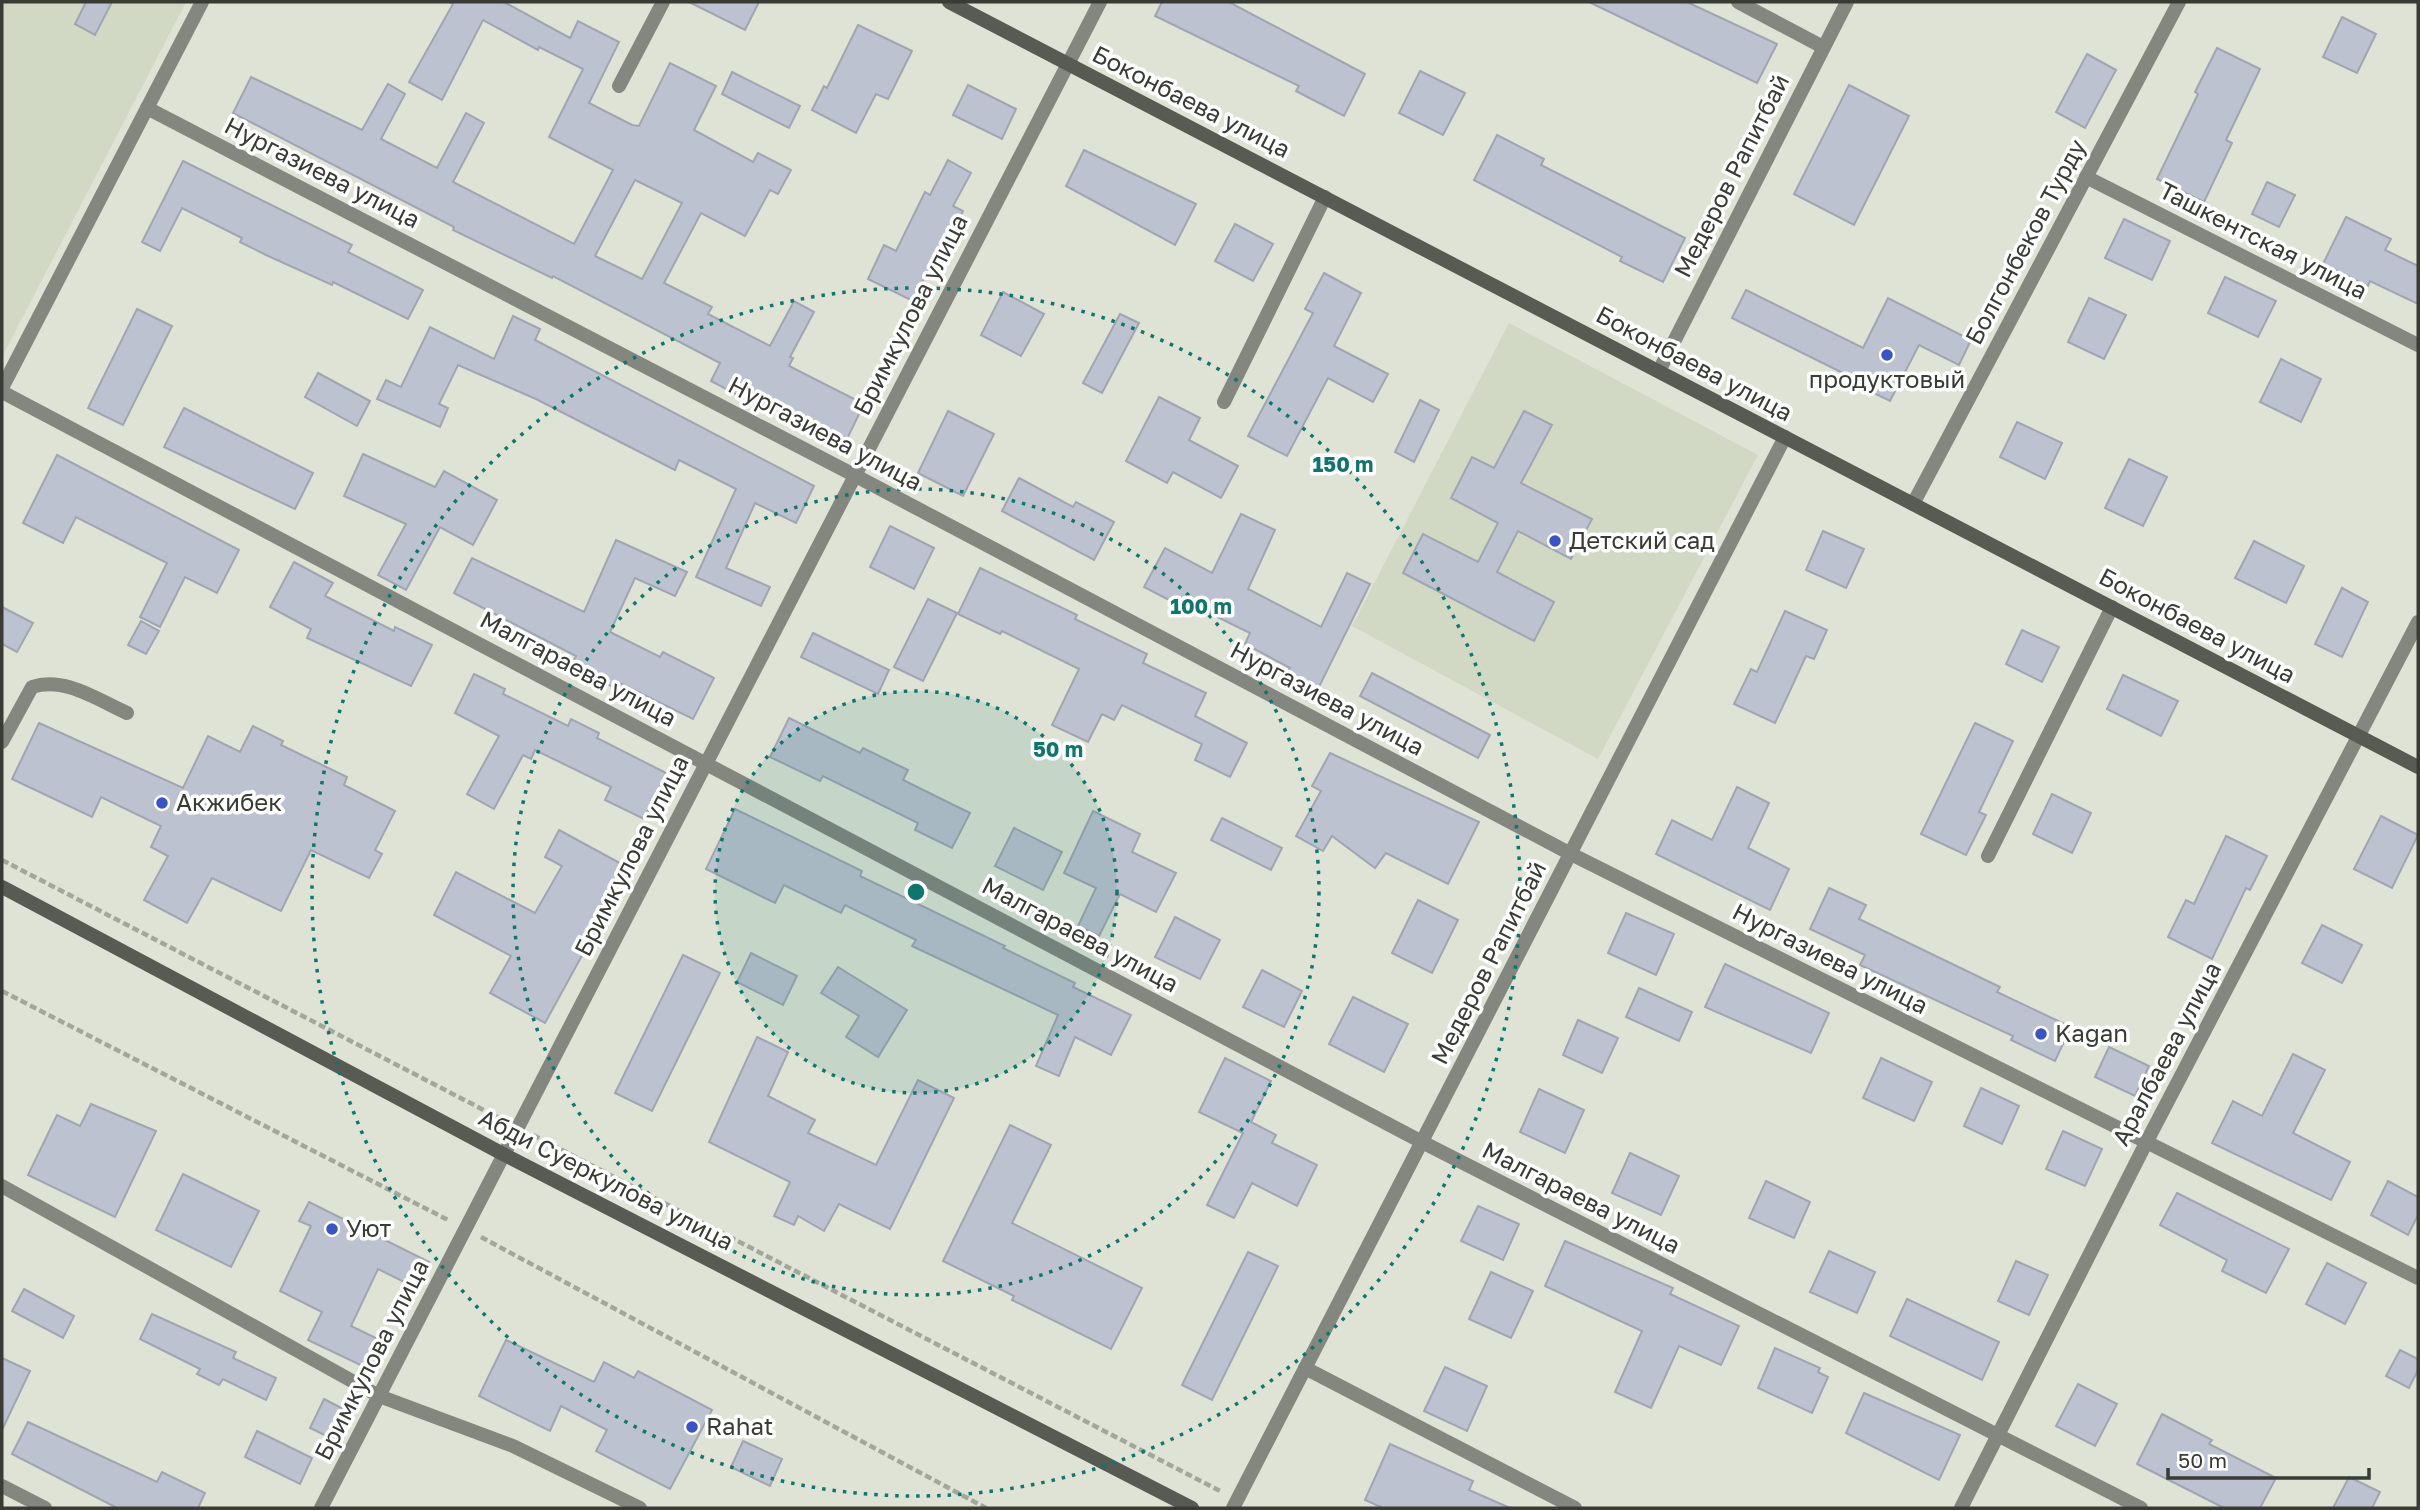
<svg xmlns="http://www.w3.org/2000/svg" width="2420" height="1510" font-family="'Golos Text',sans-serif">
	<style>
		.built { fill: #d1d8c3 }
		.building { fill: #bdc2d0; stroke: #a0a5b2; stroke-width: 2; fill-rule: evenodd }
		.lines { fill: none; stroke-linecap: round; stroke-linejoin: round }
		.path { stroke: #a2a69b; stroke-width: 4.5; stroke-dasharray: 7 3.5; stroke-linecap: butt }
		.lane { stroke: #848680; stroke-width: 14 }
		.street { stroke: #848680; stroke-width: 14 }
		.secondary { stroke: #585b53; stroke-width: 14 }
		.ring { fill: none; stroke: #0f766e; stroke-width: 3.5; stroke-dasharray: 3.5 7 }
		.poi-dot { fill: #3954c6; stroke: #fff; stroke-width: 2.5 }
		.labels { text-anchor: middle; stroke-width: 7; stroke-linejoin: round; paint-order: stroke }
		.street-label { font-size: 24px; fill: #393b35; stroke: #fff }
		.poi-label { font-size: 24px; fill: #393b35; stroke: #fff; text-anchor: start }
		.centre { fill: #0f766e; stroke: #fff; stroke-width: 3.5 }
		.ring-label { font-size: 21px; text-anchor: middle; font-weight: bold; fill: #0f766e; stroke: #fff; stroke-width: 7; stroke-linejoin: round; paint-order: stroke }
	</style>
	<rect width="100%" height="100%" fill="#dee3d5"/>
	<g class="built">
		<polygon points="2,2 186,2 2,357"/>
		<polygon points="1509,323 1758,455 1598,759 1352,626"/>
	</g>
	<g class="building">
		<polygon points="86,2 112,2 95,35 75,24"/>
		<path d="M449,2H504L570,38L578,21L619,42L589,103L632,125L639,126L670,63L716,86L694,130L753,162L758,153L791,170L778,194L770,190L745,236L701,213L664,283L712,307L708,314L770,346L794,301L814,312L790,357L793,358L789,366L864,404L847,439L771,401L766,410L711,381L720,363L553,276L552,278L453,230L454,227L233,113L251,77L362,130L388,84L405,94L381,139L437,168L466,113L484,123L453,182L574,244L613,170L549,137L583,69L539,47L538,50L483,20L442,100L409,82L453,4ZM635,180L682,203L642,279L595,256Z"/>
		<polygon points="689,2 759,2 745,30"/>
		<polygon points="1162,2 1229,2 1365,74 1344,116 1296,91 1299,86 1155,16"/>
		<polygon points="1589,2 1687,2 1777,44 1757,83"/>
		<polygon points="2342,17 2376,34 2357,73 2323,57"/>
		<polygon points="858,25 912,51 888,99 876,94 856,133 812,110 824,86 827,88"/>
		<polygon points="2217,48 2260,69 2226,140 2232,143 2204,202 2157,179 2198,94 2195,92"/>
		<polygon points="2087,54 2116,70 2085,128 2056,112"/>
		<polygon points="1420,71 1465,93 1443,135 1399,113"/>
		<polygon points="732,72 800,106 789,128 722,94"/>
		<polygon points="968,85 1016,109 1002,139 953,115"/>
		<polygon points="1849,85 1909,116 1854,225 1794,194"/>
		<polygon points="1497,135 1544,159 1541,165 1685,238 1663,282 1620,261 1622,257 1474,180"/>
		<polygon points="1084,150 1196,204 1175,245 1066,186"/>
		<polygon points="948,160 971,173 953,206 963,211 946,244 942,242 913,301 868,279 884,245 896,251 925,192 930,195"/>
		<polygon points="183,161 352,245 348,252 423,290 408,319 333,282 332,285 266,255 240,242 242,238 182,208 160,251 142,242"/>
		<polygon points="2267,182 2295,195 2279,227 2252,214"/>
		<polygon points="2346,217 2391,239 2385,250 2418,266 2418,304 2370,281 2368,286 2323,264"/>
		<polygon points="2124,219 2170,241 2152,280 2105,258"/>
		<polygon points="1235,224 1273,244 1253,281 1215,261"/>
		<polygon points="1324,273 1361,293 1334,346 1388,374 1373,402 1328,378 1287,456 1248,436 1313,313 1305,309"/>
		<polygon points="2225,277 2276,301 2258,337 2208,313"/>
		<polygon points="1746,290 1863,348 1888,298 1971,340 1959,365 1919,345 1890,401 1847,380 1849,376 1732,318"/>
		<polygon points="1003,292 1044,314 1021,356 981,335"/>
		<polygon points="2089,298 2126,315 2104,359 2068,342"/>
		<polygon points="137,309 172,326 123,425 88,408"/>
		<polygon points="1120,314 1139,323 1102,393 1083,383"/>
		<polygon points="513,316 540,329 535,340 814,486 796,523 755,503 726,568 770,587 761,606 696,577 736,489 679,460 675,470 536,399 458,365 439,404 448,408 440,427 377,399 386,380 401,387 430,327 494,359"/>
		<polygon points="2281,359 2321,379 2301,422 2260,402"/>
		<polygon points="318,373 370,401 357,426 305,397"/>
		<polygon points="1159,397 1200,418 1189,440 1238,466 1221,498 1173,472 1167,483 1126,461"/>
		<polygon points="1420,400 1439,410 1414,462 1395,452"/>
		<polygon points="184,408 313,473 295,509 164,447"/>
		<polygon points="948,411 994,434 963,496 918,473"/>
		<polygon points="1524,411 1552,425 1521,483 1592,519 1571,559 1518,531 1497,572 1554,602 1534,641 1403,573 1423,534 1478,562 1498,523 1451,498 1472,457 1494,468"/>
		<polygon points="2017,422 2062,443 2045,479 2000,457"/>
		<polygon points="363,454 435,487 444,471 497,500 473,545 440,527 406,590 378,575 406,524 344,496"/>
		<polygon points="57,455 239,550 217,593 185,577 160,627 140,617 167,563 76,517 63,543 23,523"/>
		<polygon points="2129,459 2167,477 2143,526 2105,508"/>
		<polygon points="1019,478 1073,507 1076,502 1114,522 1094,560 1002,511"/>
		<polygon points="1241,514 1275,530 1248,589 1321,627 1347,573 1370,584 1316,693 1285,677 1290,668 1245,644 1250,633 1195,606 1192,612 1144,587 1165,548 1212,573"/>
		<polygon points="890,526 934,548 914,589 870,567"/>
		<polygon points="1823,531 1864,549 1846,588 1806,570"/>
		<polygon points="616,540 687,572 675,596 635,578 610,632 660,657 663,652 714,678 693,719 622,684 619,690 571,666 576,656 454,593 472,558 584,612"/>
		<polygon points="2254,541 2304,566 2286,603 2235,578"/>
		<polygon points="294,562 333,583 325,596 394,631 395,627 432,645 411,686 307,638 311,629 270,607"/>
		<polygon points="980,568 1077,615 1075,619 1147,654 1143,663 1206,693 1195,716 1247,743 1230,777 1195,760 1202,744 1122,705 1114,720 1102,714 1088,742 1052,725 1079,669 1002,631 1000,634 958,614"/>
		<polygon points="2342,588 2368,602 2342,657 2315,644"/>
		<polygon points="928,599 957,613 923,681 894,667"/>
		<polygon points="2,607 33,623 17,652 2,644"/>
		<polygon points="1785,611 1827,630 1814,659 1806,656 1775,723 1734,704 1751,669 1757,672"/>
		<polygon points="141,621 159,631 146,654 128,645"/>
		<polygon points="2022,630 2059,647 2042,682 2006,664"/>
		<polygon points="813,633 889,670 878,694 801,657"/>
		<polygon points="1372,673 1490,735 1478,758 1360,696"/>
		<polygon points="474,674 505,689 503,694 568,726 571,719 599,733 597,738 666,773 644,819 605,800 611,787 535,750 531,759 523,755 494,809 467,794 499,736 455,713"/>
		<polygon points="2123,675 2178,701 2161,736 2107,709"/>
		<polygon points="789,718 860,753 863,748 908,770 903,780 970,813 952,848 915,830 918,823 823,776 820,781 770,757"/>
		<polygon points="39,723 183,788 208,736 240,752 253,726 283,741 281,745 347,777 344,785 395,811 375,850 382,854 369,878 311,850 281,911 212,878 187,923 144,900 168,856 151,847 161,826 101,797 92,817 12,779"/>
		<polygon points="1975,723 2013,741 1979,812 1986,815 1966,855 1921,834"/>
		<polygon points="1330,753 1479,822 1448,884 1386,853 1375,868 1332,836 1323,851 1296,836 1321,791 1312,786"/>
		<polygon points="1737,787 1769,803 1748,848 1789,869 1770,910 1656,854 1672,820 1712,840"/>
		<polygon points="2052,794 2091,813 2072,853 2033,834"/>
		<polygon points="735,809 862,871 860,876 1005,946 1003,948 1075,983 1073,987 1131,1015 1111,1055 1075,1037 1059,1076 1036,1066 1058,1015 912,946 916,940 845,905 841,913 784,885 775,903 706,869"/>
		<polygon points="1093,811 1140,834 1132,852 1176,873 1156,912 1120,894 1099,936 1078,926 1096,888 1064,873"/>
		<polygon points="2381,816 2418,835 2392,888 2354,869"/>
		<polygon points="1222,818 1282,848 1271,870 1211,840"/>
		<polygon points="1014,828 1062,852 1043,890 995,866"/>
		<polygon points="559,830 627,867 605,907 608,908 545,1023 490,993 511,956 434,915 456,872 535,913 562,866 545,857"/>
		<polygon points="2226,836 2267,856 2250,890 2246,888 2212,959 2168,937 2186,900 2194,904"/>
		<polygon points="1829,888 1866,905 1859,919 2000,987 1997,992 2071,1027 2055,1061 2011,1040 2013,1036 1860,965 1865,955 1810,929"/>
		<polygon points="1418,900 1458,920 1432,973 1392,953"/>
		<polygon points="1626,913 1674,934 1656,975 1608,953"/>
		<polygon points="1175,917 1220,940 1200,979 1155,957"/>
		<polygon points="2322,925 2362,945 2342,983 2302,963"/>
		<polygon points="751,953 797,976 783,1005 737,982"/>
		<polygon points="683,955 720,973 652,1111 615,1093"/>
		<polygon points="1725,964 1829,1013 1811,1053 1705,1007"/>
		<polygon points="838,967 907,1010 878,1057 846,1037 859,1016 821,993"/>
		<polygon points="1262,970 1302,991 1284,1027 1243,1007"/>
		<polygon points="1639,988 1692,1012 1679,1041 1626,1017"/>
		<polygon points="1353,997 1408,1024 1384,1072 1329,1044"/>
		<polygon points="1578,1020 1618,1038 1602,1073 1563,1055"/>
		<polygon points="757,1037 788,1052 768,1096 815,1120 808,1133 876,1165 918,1080 954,1098 890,1229 839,1204 824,1231 798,1216 794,1225 774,1216 790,1182 709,1142"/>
		<polygon points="2109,1047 2149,1066 2135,1096 2095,1077"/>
		<polygon points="2293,1054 2325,1070 2293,1133 2350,1162 2331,1200 2212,1143 2233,1101 2262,1116"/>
		<polygon points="1225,1058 1271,1081 1251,1122 1276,1135 1272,1143 1317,1165 1297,1206 1252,1183 1234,1218 1207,1205 1243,1133 1199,1112"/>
		<polygon points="1881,1058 1932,1082 1914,1121 1863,1098"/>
		<polygon points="1981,1088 2019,1106 2002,1144 1964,1126"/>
		<polygon points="1539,1089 1584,1110 1565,1153 1520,1132"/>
		<polygon points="91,1104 156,1131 115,1217 28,1175 57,1115 80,1126"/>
		<polygon points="1010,1125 1051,1145 1012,1223 1142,1288 1111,1349 1012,1300 1014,1296 943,1261"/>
		<polygon points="2063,1131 2102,1149 2085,1186 2046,1169"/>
		<polygon points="1630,1153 1679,1176 1661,1215 1612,1193"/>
		<polygon points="183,1174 259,1211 231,1267 156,1230"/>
		<polygon points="1766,1181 1810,1202 1794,1238 1749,1218"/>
		<polygon points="2388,1181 2418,1197 2418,1215 2408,1235 2371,1215"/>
		<polygon points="2177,1193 2289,1249 2266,1293 2222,1271 2227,1260 2160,1225"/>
		<polygon points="309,1202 429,1262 416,1288 378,1269 351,1326 386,1343 373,1371 308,1340 322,1312 280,1291 311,1226 299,1221"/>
		<polygon points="1478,1206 1519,1224 1503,1260 1461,1241"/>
		<polygon points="1565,1241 1673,1288 1670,1294 1739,1326 1721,1365 1679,1346 1651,1408 1615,1392 1642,1331 1545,1286"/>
		<polygon points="1829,1251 1875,1272 1857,1313 1810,1292"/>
		<polygon points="1248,1252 1278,1266 1212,1400 1182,1385"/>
		<polygon points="2016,1261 2048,1275 2029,1315 1998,1301"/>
		<polygon points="2327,1263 2366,1283 2345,1324 2306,1304"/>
		<polygon points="1491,1272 1533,1291 1511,1338 1469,1319"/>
		<polygon points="24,1289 74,1316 63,1338 12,1311"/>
		<polygon points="1907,1299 1999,1342 1982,1380 1890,1336"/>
		<polygon points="152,1314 236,1352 233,1358 276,1378 266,1400 223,1379 219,1385 197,1374 200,1369 140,1339"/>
		<polygon points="506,1340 594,1382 604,1362 634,1378 638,1371 712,1410 670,1489 596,1451 607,1430 561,1406 550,1431 479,1396"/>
		<polygon points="1775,1348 1820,1368 1818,1372 1828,1377 1812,1413 1758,1388"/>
		<polygon points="2400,1350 2418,1359 2418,1370 2409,1388 2386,1376"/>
		<polygon points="2,1358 30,1371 2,1430"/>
		<polygon points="1445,1367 1487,1386 1467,1431 1424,1411"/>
		<polygon points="2078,1384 2117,1404 2095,1446 2056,1426"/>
		<polygon points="1864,1393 1960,1435 1939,1480 1846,1433"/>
		<polygon points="324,1399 351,1413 337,1441 310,1428"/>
		<polygon points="2162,1414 2212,1440 2209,1444 2276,1478 2260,1508 2224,1508 2137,1464"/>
		<polygon points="28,1422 157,1482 162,1472 205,1493 198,1508 117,1508 12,1454"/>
		<polygon points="257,1431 312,1458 300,1484 245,1457"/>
		<polygon points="743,1441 782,1459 770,1486 731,1467"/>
		<polygon points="1390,1444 1473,1481 1469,1490 1510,1508 1383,1508 1365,1500"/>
		<polygon points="2349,1477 2380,1492 2372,1508 2333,1508"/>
	</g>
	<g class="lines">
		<g class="path">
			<polyline points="2,860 501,1119"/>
			<polyline points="2,991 448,1220"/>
			<polyline points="533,1135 1222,1492"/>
			<polyline points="481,1237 986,1508"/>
		</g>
		<g class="lane">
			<polyline points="619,86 663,2"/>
			<polyline points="1224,402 1325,197"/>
			<path d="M2,742L32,687C64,676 98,700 127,713"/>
			<polyline points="1988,856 2112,607"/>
			<polyline points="2,1186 379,1396 513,1446 640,1508"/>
			<polyline points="1305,1368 1575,1508"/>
		</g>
		<g class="street">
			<polyline points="1738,2 1823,47"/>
			<polyline points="147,108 854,475 1571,854 2418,1278"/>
			<polyline points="2086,177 2418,345"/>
			<polyline points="1659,371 1847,2"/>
			<polyline points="2,388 202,2"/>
			<polyline points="2,392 1422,1142 2141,1508"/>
			<polyline points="1913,504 2179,2"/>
			<polyline points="2,1486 45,1508"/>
			<polyline points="321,1508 1100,2"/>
			<polyline points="1233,1508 1785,437"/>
			<polyline points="1961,1508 2146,1143 2418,622"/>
		</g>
		<g class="secondary">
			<polyline points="949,2 2418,767"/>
			<polyline points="2,887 503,1154 1192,1508"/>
		</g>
	</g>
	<circle cx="916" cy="892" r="201" fill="#0f766e" fill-opacity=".12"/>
	<g class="ring">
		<circle cx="916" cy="892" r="201"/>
		<circle cx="916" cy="892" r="403"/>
		<circle cx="916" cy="892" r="604"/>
	</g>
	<g class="poi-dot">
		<circle cx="1887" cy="355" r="7"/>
		<circle cx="1555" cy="541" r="7"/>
		<circle cx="162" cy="803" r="7"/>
		<circle cx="2041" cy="1034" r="7"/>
		<circle cx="332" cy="1229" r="7"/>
		<circle cx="692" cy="1427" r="7"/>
	</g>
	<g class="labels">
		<g class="street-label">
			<text transform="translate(1191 102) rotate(27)" y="8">Боконбаева улица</text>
			<text transform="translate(322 173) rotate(27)" y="8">Нургазиева улица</text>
			<text transform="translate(1732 176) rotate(-63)" y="8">Медеров Рапитбай</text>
			<text transform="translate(2263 241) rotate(27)" y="8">Ташкентская улица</text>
			<text transform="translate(2026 242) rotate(-62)" y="8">Болгонбеков Турду</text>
			<text transform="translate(911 315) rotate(-63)" y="8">Бримкулова улица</text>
			<text transform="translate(1694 364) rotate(28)" y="8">Боконбаева улица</text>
			<text transform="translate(825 434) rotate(28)" y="8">Нургазиева улица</text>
			<text transform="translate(2197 626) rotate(28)" y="8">Боконбаева улица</text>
			<text transform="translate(578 669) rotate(28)" y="8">Малгараева улица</text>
			<text transform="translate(1327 699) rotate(28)" y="8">Нургазиева улица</text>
			<text transform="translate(632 856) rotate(-63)" y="8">Бримкулова улица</text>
			<text transform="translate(1080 935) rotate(28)" y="8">Малгараева улица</text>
			<text transform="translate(1830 959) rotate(27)" y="8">Нургазиева улица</text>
			<text transform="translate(1489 963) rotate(-63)" y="8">Медеров Рапитбай</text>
			<text transform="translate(2167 1054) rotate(-62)" y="8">Аралбаева улица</text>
			<text transform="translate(606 1180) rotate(27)" y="8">Абди Суеркулова улица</text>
			<text transform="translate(1581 1198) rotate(27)" y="8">Малгараева улица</text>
			<text transform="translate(372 1360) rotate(-63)" y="8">Бримкулова улица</text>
		</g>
		<g class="poi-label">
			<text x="1887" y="388" text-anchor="middle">продуктовый</text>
			<text x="1569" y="549">Детский сад</text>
			<text x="176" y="811">Акжибек</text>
			<text x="2055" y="1042">Kagan</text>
			<text x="346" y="1237">Уют</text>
			<text x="706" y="1435">Rahat</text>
		</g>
	</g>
	<circle cx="916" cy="892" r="10" class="centre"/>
	<g class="ring-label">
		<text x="1343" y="472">150 m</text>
		<text x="1201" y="614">100 m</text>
		<text x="1058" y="757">50 m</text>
	</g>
	<rect width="2420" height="1510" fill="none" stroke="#393b35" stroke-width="7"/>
	<path d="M2168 1468v10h201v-10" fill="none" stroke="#393b35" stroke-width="3.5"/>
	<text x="2178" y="1468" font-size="21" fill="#393b35" stroke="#ffffff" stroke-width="5" paint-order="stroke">50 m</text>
</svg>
